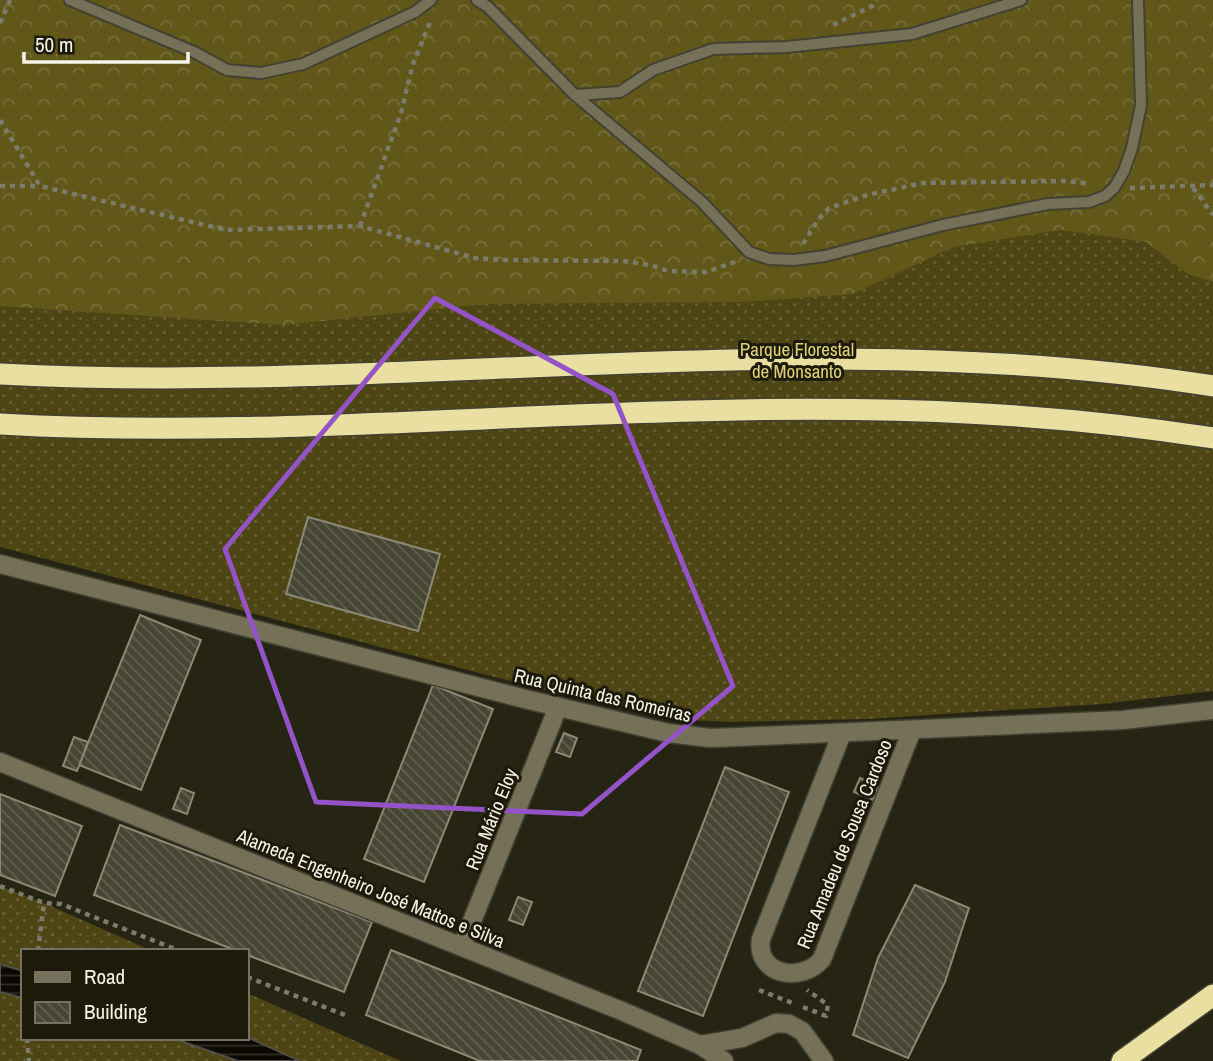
<svg xmlns="http://www.w3.org/2000/svg" width="1213" height="1061" font-family="'Archivo Narrow',sans-serif">
	<style>
		.grass { fill: url(#grass-dots) }
		.forest { fill: url(#forest-crowns) }
		.water { fill: url(#water-rules); stroke: #525046; stroke-width: 2 }
		.building { fill: url(#building-back-hatch); stroke: #8c8a76; stroke-width: 2 }
		.lines { fill: none; stroke-linecap: round; stroke-linejoin: round }
		.service-casing { stroke: #434131; stroke-width: 14 }
		.minor-casing { stroke: #434131; stroke-width: 21 }
		.motorway-casing { stroke: #434131; stroke-width: 24 }
		.path { stroke: #7c7b6c; stroke-width: 4.5; stroke-dasharray: 5 5; stroke-linecap: butt }
		.service { stroke: #747158; stroke-width: 10 }
		.minor { stroke: #747158; stroke-width: 18 }
		.motorway { stroke: #e9dfa0; stroke-width: 21 }
		.marked { fill: none; stroke: #9454c8; stroke-width: 5; stroke-linejoin: round }
		.labels { text-anchor: middle; stroke-width: 6; stroke-linejoin: round; paint-order: stroke }
		.park-label { font-size: 19px; fill: #dfd178; stroke: #1d1a0a }
		.street-label { font-size: 19px; fill: #f6f5ea; stroke: #1d1a0a }
	</style>
	<defs>
		<pattern id="grass-dots" width="8" height="8" patternUnits="userSpaceOnUse" patternTransform="scale(1.75)"><rect width="8" height="8" fill="#4d4514"/><path d="M2 2h.1M6 6h.1" fill="none" stroke="#676036" stroke-width="1.8" stroke-linecap="round"/></pattern>
		<pattern id="forest-crowns" width="20" height="18" patternUnits="userSpaceOnUse" patternTransform="scale(1.75)"><rect width="20" height="18" fill="#605719"/><path d="M2 6a3 3 0 1 1 6 0M12 15a3 3 0 1 1 6 0" fill="none" stroke="#77703b"/></pattern>
		<pattern id="water-rules" width="6" height="5" patternUnits="userSpaceOnUse" patternTransform="scale(1.75)"><rect width="6" height="5" fill="#0c0900"/><path d="M0 2.5h6" fill="none" stroke="#302d25"/></pattern>
		<pattern id="building-back-hatch" width="6" height="6" patternUnits="userSpaceOnUse" patternTransform="scale(1.75)"><rect width="6" height="6" fill="#474533"/><path d="M-1 5l2 2M0 0l6 6M5-1l2 2" fill="none" stroke="#626051"/></pattern>
	</defs>
	<rect width="100%" height="100%" fill="#262413"/>
	<g class="grass">
		<polygon points="0,0 1213,0 1213,691 1102,704 866,719 733,722 685,720 529,686 0,547"/>
		<polygon points="0,886 44,903 152,951 23,951 23,1038 247,1038 247,993 401,1061 0,1061"/>
	</g>
	<polygon class="forest" points="0,0 1213,0 1213,282 1188,274 1146,242 1061,230 953,247 853,294 742,302 486,304 284,325 0,306"/>
	<g class="water">
		<polygon points="0,964 23,971 23,998 0,992"/>
		<polygon points="247,1037 300,1061 238,1061 172,1038"/>
	</g>
	<g class="building">
		<polygon points="308,517 440,554 418,631 286,594"/>
		<polygon points="140,615 201,640 141,790 79,765"/>
		<polygon points="433,685 493,709 424,882 364,859"/>
		<polygon points="564,733 577,738 570,757 556,752"/>
		<polygon points="74,737 88,742 77,771 63,766"/>
		<polygon points="725,767 789,792 703,1016 638,991"/>
		<polygon points="860,778 879,786 873,800 854,792"/>
		<polygon points="181,788 194,793 187,814 173,809"/>
		<polygon points="0,794 82,826 55,896 0,875"/>
		<polygon points="120,825 372,922 344,992 247,955 247,951 237,951 94,895"/>
		<polygon points="915,885 969,908 945,982 908,1058 853,1035 878,958"/>
		<polygon points="518,897 532,902 523,925 509,920"/>
		<polygon points="391,950 641,1050 637,1061 480,1061 366,1015"/>
	</g>
	<g class="lines">
		<g class="service-casing">
			<g id="service">
				<polyline points="70,0 194,52 227,70 261,73 303,64 415,12 431,0"/>
				<polyline points="477,0 488,7 575,95 702,202 749,252 769,259 794,260 825,256 943,225 1048,204 1089,202 1105,196 1114,188 1124,171 1132,148 1141,105 1138,0"/>
				<polyline points="575,95 620,92 653,70 713,49 786,47 912,34 1021,0"/>
			</g>
		</g>
		<g class="minor-casing">
			<g id="minor">
				<polyline points="0,564 525,699 668,733 710,738 738,737 1123,720 1213,710"/>
				<path d="M842,733L761,939C755,975 802,984 822,959L912,730"/>
				<polyline points="0,762 622,1011 700,1045 724,1061"/>
				<polyline points="462,946 558,707"/>
				<polyline points="700,1045 742,1038 776,1023 789,1024 802,1031 824,1061"/>
			</g>
		</g>
		<g class="motorway-casing">
			<g id="motorway">
				<path d="M0,374C404,395 811,322 1213,386"/>
				<path d="M0,424C246,438 492,414 738,410C899,407 1054,413 1213,438"/>
				<polyline points="1122,1061 1213,995"/>
			</g>
		</g>
		<g class="path">
			<polyline points="0,23 10,0"/>
			<polyline points="833,25 872,6 877,0"/>
			<polyline points="0,120 40,186 226,230 360,226 475,258 502,260 623,261 650,265 668,271 706,272 738,261"/>
			<polyline points="0,186 40,186"/>
			<polyline points="1130,188 1213,185"/>
			<polyline points="1193,188 1213,215"/>
			<polyline points="360,226 401,113 413,64 431,20"/>
			<polyline points="803,244 817,221 829,208 867,195 923,183 1066,181 1090,184"/>
			<polyline points="0,886 44,903 61,904 180,951"/>
			<polyline points="38,951 44,903"/>
			<polyline points="247,977 345,1015"/>
			<polyline points="759,990 795,1004"/>
			<polyline points="803,1007 826,1016 828,1005 807,990"/>
			<polyline points="27,1038 29,1061"/>
		</g>
		<use href="#service" class="service"/>
		<use href="#minor" class="minor"/>
		<use href="#motorway" class="motorway"/>
	</g>
	<path class="marked" d="M435,298L613,394L733,686L582,814L316,802L225,549Z"/>
	<g class="labels">
		<g class="park-label">
			<text x="797" y="356">Parque Florestal<tspan x="797" dy="22">de Monsanto</tspan></text>
		</g>
		<g class="street-label">
			<text transform="translate(603 695) rotate(13)" y="7">Rua Quinta das Romeiras</text>
			<text transform="translate(491 819) rotate(-68)" y="7">Rua Mário Eloy</text>
			<text transform="translate(844 844) rotate(-68)" y="7">Rua Amadeu de Sousa Cardoso</text>
			<text transform="translate(371 888) rotate(22)" y="7">Alameda Engenheiro José Mattos e Silva</text>
		</g>
	</g>
	<rect x="21" y="949" width="228" height="91" fill="#1d1a0a" stroke="#747264" stroke-width="2"/>
	<rect x="35" y="972" width="35" height="10" fill="#747158" stroke="#747264" stroke-width="2"/>
	<text x="84" y="984" font-size="21" fill="#f6f5ea">Road</text>
	<rect x="35" y="1002" width="35" height="21" fill="url(#building-back-hatch)" stroke="#747264" stroke-width="2"/>
	<text x="84" y="1019" font-size="21" fill="#f6f5ea">Building</text>
	<path d="M24 52v10h164v-10" fill="none" stroke="#f6f5ea" stroke-width="3.5"/>
	<text x="35" y="52" font-size="21" fill="#f6f5ea" stroke="#1d1a0a" stroke-width="5" paint-order="stroke">50 m</text>
</svg>
